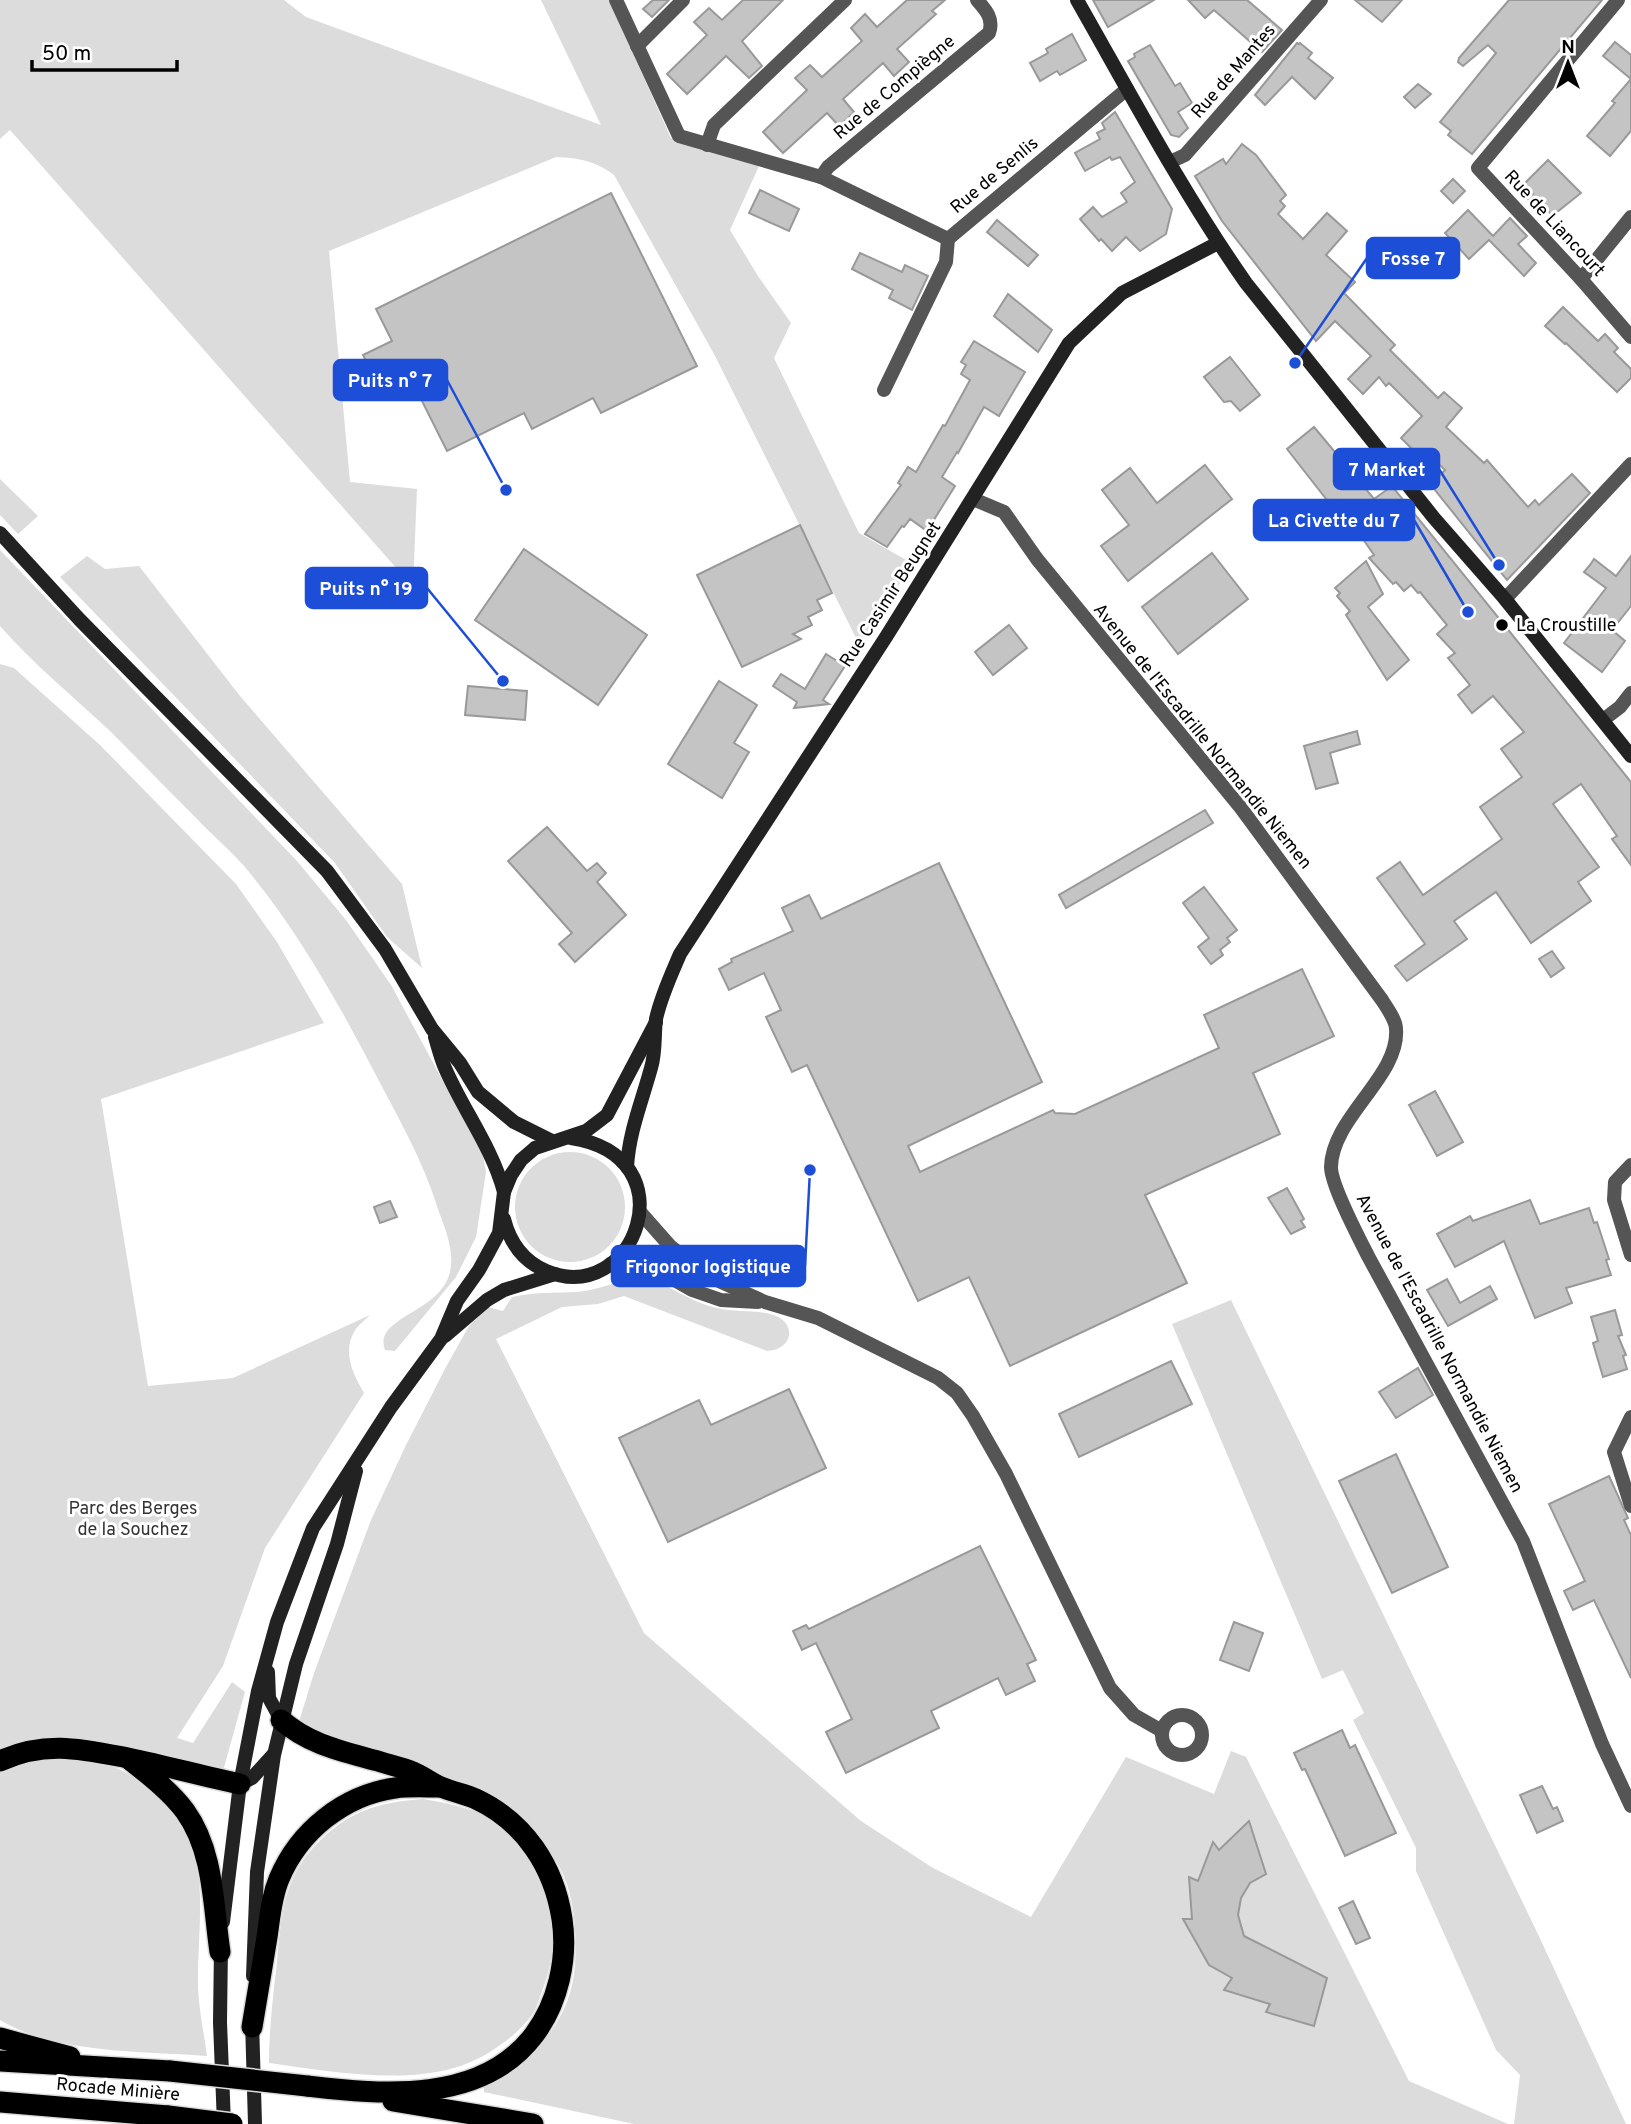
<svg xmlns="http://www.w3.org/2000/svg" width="1631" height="2124" font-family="Overpass,sans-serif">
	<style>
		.green { fill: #dcdcdc }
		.building { fill: #c4c4c4; stroke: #999; stroke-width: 2 }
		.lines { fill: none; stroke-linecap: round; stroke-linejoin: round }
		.highway-casing { stroke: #dbdbdb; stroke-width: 24 }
		.street { stroke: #555; stroke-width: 14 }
		.secondary { stroke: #222; stroke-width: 14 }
		.highway { stroke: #000; stroke-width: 21 }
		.highway-bridge-casing { stroke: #dbdbdb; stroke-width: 24; stroke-linecap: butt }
		.highway-bridge { stroke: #000; stroke-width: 21 }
		.poi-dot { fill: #000; stroke: #fff; stroke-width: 2.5 }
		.labels { text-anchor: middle; stroke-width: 6; stroke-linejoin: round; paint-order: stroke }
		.street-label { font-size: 18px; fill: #000; stroke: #fff }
		.poi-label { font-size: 18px; fill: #000; stroke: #fff; text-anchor: start }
		.park-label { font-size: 18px; fill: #333; stroke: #fff }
		.leader { fill: none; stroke: #1d4ed8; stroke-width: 2.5 }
		.callout-dot { fill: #1d4ed8; stroke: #fff; stroke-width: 2.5 }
		.callout { fill: #1d4ed8; stroke: #1d4ed8; stroke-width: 2.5 }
		.callout-label { font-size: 19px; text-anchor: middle; font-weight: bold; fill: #fff }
	</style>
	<rect width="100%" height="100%" fill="#fff"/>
	<g class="green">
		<path d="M0,0H284L306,17L601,125L541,0H609L671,138L759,166L730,230L758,276L791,323L774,358L859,533L913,564L859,644L714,354L614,175C596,161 579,158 556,157L329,251L350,482L417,489L413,587L10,130L0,139Z"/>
		<polygon points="0,479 38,516 18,534 0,515"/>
		<path d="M0,550L297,861L346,920L391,985L483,1155L486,1172L476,1237L456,1277L395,1351L385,1350C372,1315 448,1313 451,1265C453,1247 444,1226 438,1209C424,1163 400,1121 378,1079C341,1008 301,935 249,872C234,853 214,837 197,819C168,790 140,761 111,732C74,697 34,665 0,626Z"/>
		<polygon points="87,556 105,569 139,566 240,696 402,884 422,968 387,937 335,863 60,577"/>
		<path d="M0,664L14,668L100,745L236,884L277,942L324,1023L101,1099L148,1386L233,1378L370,1315C365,1320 357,1326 354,1332C342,1353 354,1376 364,1393L265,1548L223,1666L177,1738L193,1743L232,1682L245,1692L223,1771C171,1766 123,1739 69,1738C45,1737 23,1745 0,1752Z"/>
		<circle cx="570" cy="1207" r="55"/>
		<path d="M641,1278C669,1283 689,1302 717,1308C736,1313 758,1309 776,1316C797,1325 792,1350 767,1351L624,1296L598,1304L562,1307L496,1339L644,1633L861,1821L933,1868L1031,1917L1126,1757L1214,1794L1231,1751L1246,1757L1409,2081L1508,2124H634L484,2092V2086C533,2062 571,2021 575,1965C577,1933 575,1895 559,1866C513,1785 382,1754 298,1725L314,1673L371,1520L406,1445L446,1367L469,1326L488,1307L503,1311L512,1297C534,1292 555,1293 577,1292C599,1290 619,1280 641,1278Z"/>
		<polygon points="1231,1300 1537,1932 1626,2124 1514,2124 1520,2075 1496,2050 1416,1871 1416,1848 1353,1720 1364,1713 1343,1670 1322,1679 1172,1324"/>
		<path d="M67,1759C76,1759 85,1759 94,1761C143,1771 187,1816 197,1865C204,1905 197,1947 198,1988C199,2010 204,2034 207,2056C142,2051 57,2054 0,2020V1773L37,1760Z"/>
		<path d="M423,1799C446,1803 469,1807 489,1818C548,1853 567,1930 542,1991C539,1999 537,2008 532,2015C514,2039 482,2060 454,2068C398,2084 326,2071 269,2063C269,2029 273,1996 277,1962C279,1938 282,1904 291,1883C303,1853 331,1825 361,1812C380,1803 402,1801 423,1799Z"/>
	</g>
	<g class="building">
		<polygon points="653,0 669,0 652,17 643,9"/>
		<polygon points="743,0 783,0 742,41 762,66 749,78 726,56 687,94 667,74 707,35 694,22 709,8 722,20"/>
		<polygon points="907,0 945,0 932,11 936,14 897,49 909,62 894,76 883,63 843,99 854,112 846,120 839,126 827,113 783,153 763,132 807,90 795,78 810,65 822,77 862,41 851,28 865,14 877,27"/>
		<polygon points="1093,0 1154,0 1108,27"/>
		<polygon points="1188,0 1247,0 1282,30 1262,52 1214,10 1205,18"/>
		<polygon points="1355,0 1402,0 1382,22"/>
		<polygon points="1509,0 1602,0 1472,154 1448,135 1451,131 1440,122 1496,53 1488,45 1463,66 1458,62 1459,58"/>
		<polygon points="1072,34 1086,60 1060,75 1057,71 1040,81 1030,63 1048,53 1046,49"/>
		<polygon points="1615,42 1631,55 1631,79 1603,56"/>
		<polygon points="1297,43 1299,44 1300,43 1312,53 1308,58 1333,78 1315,99 1292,77 1265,105 1255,95"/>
		<polygon points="1150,45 1175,86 1180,83 1192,103 1178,112 1188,128 1179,137 1171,135 1128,61 1135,57 1134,54"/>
		<polygon points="1631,79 1631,131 1610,156 1587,136 1615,103 1612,101"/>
		<polygon points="1418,84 1431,94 1415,108 1404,97"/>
		<polygon points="1115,112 1172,209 1166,234 1140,251 1126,237 1112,251 1101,239 1099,241 1080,219 1093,207 1102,217 1127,202 1121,193 1135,182 1120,157 1112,160 1110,157 1085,171 1075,153 1100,139 1097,133 1105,129 1102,123"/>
		<polygon points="1242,144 1256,155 1286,195 1280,201 1285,206 1278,214 1303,239 1327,213 1347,231 1326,255 1355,282 1344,293 1395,345 1390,350 1438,398 1444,392 1462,408 1446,427 1484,463 1487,460 1528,507 1535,500 1539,505 1572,474 1590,493 1507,580 1431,485 1445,470 1424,450 1416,453 1401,438 1422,416 1389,383 1386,386 1379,377 1363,394 1348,379 1371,356 1335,321 1316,341 1222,221 1195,176 1223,159 1226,164"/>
		<polygon points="1548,160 1581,193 1552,216 1544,206 1538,210 1528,199 1533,194 1524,184"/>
		<polygon points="1453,179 1465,191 1453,203 1441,191"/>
		<polygon points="760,190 799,209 789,231 749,213"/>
		<polygon points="611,193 697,366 601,413 593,398 532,429 524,413 447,451 408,373 379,387 363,355 392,341 376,309"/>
		<polygon points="1468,210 1493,236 1510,218 1527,236 1518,244 1536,263 1524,276 1489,240 1469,259 1445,233"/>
		<polygon points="997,220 1038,255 1028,266 987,232"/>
		<polygon points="860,253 902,272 905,265 928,276 912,310 889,298 893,290 852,269"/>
		<polygon points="1008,294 1052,330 1038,352 994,316"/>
		<polygon points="1563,307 1598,341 1605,334 1618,348 1614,352 1631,369 1631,378 1617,392 1566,343 1565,344 1545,326"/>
		<polygon points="974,341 1025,372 999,416 984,407 958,453 957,452 942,477 955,486 927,531 910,519 904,527 902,526 887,547 865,534 901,485 898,483 908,467 916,472 943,425 945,426 970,380 961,374 966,365 961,362"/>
		<polygon points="1230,357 1260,395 1240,411 1231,401 1224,402 1204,377"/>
		<polygon points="1314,427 1374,499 1392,486 1631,782 1631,865 1612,839 1617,836 1581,784 1553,804 1599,867 1578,882 1591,901 1531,943 1496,892 1454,921 1467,939 1407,981 1395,966 1425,944 1377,878 1400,862 1423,895 1502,839 1480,807 1522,777 1501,749 1524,732 1493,696 1472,713 1458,695 1470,685 1448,658 1455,653 1437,634 1447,625 1420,592 1418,593 1411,585 1404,591 1396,582 1393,584 1369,558 1374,555 1336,500 1330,504 1287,449"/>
		<polygon points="1205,465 1232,499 1128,581 1101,546 1129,525 1102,490 1130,468 1157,503"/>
		<polygon points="800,525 832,593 817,600 822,610 808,617 812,625 793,634 801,639 742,667 697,575"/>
		<polygon points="524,549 647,635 598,705 475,620"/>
		<polygon points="1212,553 1248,599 1178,654 1142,607"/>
		<polygon points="1631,556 1631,606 1612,630 1625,641 1602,672 1564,643 1606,588 1584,572 1590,565 1594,559 1616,576"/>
		<polygon points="1366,561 1383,594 1368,607 1409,660 1387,680 1346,615 1350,611 1337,596 1340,593 1335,588"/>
		<polygon points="1009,625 1027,648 993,675 975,652"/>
		<polygon points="826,654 845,666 823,700 829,704 794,708 797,702 773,686 781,674 805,689"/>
		<polygon points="719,681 757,705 734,743 749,752 722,798 668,764"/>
		<polygon points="468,686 527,691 525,720 465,715"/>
		<polygon points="1357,731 1360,744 1330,753 1338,783 1316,789 1304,746"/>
		<polygon points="1205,810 1213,823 1066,908 1059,895"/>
		<polygon points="547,827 587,871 597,863 606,873 597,882 626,915 575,962 559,944 572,933 508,861"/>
		<polygon points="939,863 1042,1082 908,1146 920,1172 1053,1110 1055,1113 1075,1114 1219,1048 1204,1015 1302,969 1334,1036 1253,1073 1280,1134 1145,1195 1187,1283 1010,1366 969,1277 918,1301 807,1065 792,1072 766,1017 781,1010 764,973 729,990 719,969 732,962 731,959 793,931 782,908 809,895 821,919"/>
		<polygon points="1204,887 1237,930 1227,938 1230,942 1220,950 1223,955 1211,964 1198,947 1209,938 1183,903"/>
		<polygon points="1552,951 1564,968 1551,977 1539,959"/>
		<polygon points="1435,1091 1463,1142 1437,1156 1409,1105"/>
		<polygon points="1287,1188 1304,1219 1301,1221 1305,1227 1291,1234 1268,1198"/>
		<polygon points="1530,1200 1540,1224 1589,1208 1594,1223 1597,1222 1609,1259 1606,1260 1611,1275 1566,1288 1572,1303 1535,1318 1504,1241 1455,1267 1437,1234 1470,1216 1473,1221"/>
		<polygon points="390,1201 397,1217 380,1223 374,1207"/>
		<polygon points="1447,1279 1460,1303 1490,1286 1497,1299 1448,1326 1427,1290"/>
		<polygon points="1615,1310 1622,1335 1618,1336 1626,1355 1623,1356 1627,1369 1603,1377 1593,1343 1598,1341 1591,1317"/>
		<polygon points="1171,1361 1192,1404 1079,1457 1059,1414"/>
		<polygon points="1418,1368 1433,1395 1396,1418 1379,1392"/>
		<polygon points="789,1389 826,1468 668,1542 619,1438 699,1400 711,1425"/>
		<polygon points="1396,1454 1448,1567 1392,1593 1339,1481"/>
		<polygon points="1609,1476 1628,1518 1624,1520 1631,1535 1631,1678 1594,1600 1573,1610 1564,1591 1585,1581 1549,1504"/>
		<polygon points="980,1546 1036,1660 1027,1664 1035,1681 1006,1695 998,1678 931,1711 939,1728 846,1773 826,1732 852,1719 816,1643 802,1650 793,1631 806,1625 809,1629"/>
		<polygon points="1234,1622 1263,1633 1249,1671 1220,1660"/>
		<polygon points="1342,1730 1350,1748 1355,1745 1396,1833 1345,1856 1305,1769 1302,1770 1294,1753"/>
		<polygon points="1542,1786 1553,1809 1557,1807 1563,1821 1537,1833 1520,1795"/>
		<polygon points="1249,1821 1266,1874 1250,1883 1241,1898 1238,1915 1244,1936 1327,1978 1314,2026 1266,2012 1270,2004 1224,1990 1232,1978 1209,1965 1183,1919 1192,1919 1189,1877 1198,1881 1213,1842 1219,1850"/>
		<polygon points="1353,1901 1370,1938 1356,1944 1339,1908"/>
	</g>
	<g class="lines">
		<g class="highway-casing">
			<g id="highway">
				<path d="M281,1720C310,1745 342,1751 378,1761C389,1765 402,1767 413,1772C423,1776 431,1783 441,1787C453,1792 465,1794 476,1799C525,1822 554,1867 562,1919C568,1959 558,2003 534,2035C482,2104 383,2095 307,2086"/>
				<path d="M129,1759C149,1775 170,1791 185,1811C214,1851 213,1905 220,1952"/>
				<path d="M0,1761C45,1740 82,1749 128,1758C166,1766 203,1776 240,1784"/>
				<path d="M252,2027C257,1997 262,1967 267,1937C270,1918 271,1898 279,1879C299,1831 344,1795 395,1788C409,1786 424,1787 438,1787"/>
				<polyline points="0,2038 70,2057"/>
				<polyline points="0,2061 170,2071"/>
				<polyline points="393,2101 533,2124"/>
				<polyline points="0,2102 168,2116"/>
			</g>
		</g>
		<g class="street">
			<polyline points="616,0 679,136 821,177 948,239"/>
			<polyline points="1618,0 1478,168 1581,279 1631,337"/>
			<polyline points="637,46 683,0"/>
			<polyline points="707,145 714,125 845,0"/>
			<polyline points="1170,162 1185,155 1321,0"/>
			<path d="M821,177L828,167L989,33C994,19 986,10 977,0"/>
			<polyline points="1581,279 1631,217"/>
			<polyline points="884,390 946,262 948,239 1127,89"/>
			<path d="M973,499L1004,512L1037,559L1241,808L1382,1000C1387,1008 1396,1020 1396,1029C1400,1076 1332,1117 1331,1167C1331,1185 1359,1238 1368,1256L1523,1541L1602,1744L1631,1806"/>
			<polyline points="1505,599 1631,464"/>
			<polyline points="1603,720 1620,707 1631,693"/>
			<polyline points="1631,1165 1615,1182 1614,1200 1631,1255"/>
			<polyline points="640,1212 670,1246 710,1277 765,1302 818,1318 938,1378 957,1393 973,1416 1006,1474 1110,1688 1134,1715 1162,1731"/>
			<polyline points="610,1264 634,1262 657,1270 692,1290 721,1300 758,1302"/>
			<polyline points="1631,1417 1614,1452 1631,1506"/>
			<circle cx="1182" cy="1735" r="20"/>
		</g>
		<g class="secondary">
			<path d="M1077,0C1131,95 1183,193 1246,283L1434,518L1505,599L1631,756"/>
			<polyline points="0,533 79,619 327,871 385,949 432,1029 460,1063 478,1092 514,1122 552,1141"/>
			<path d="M435,1037C438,1047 441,1059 445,1068C463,1110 492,1147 504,1192"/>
			<path d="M627,1167C629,1132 642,1101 651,1068C656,1052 654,1035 656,1019C661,996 671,975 680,954L886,637L1069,343L1122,293L1218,243"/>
			<path d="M504,1219C510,1243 523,1261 546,1271C635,1308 691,1156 571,1138"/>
			<polyline points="445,1336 487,1300 504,1290 555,1274"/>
			<polyline points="268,1672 269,1698 281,1720"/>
			<polyline points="240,1784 252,1778 273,1755"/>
			<polyline points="223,1922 240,1784 258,1691 277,1622 313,1528 391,1407 441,1339 457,1301 479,1270 499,1233 504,1192 511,1175 521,1160 535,1148 586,1131 607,1115 656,1022"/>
			<polyline points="221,1946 220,2022 224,2124"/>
			<polyline points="253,1976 257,1872 274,1755 296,1664 337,1544 356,1471"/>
			<polyline points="252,2021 255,2124"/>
		</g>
		<use href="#highway" class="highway"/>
		<g class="highway-bridge-casing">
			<g id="highway-bridge">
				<polyline points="170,2071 307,2086"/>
				<polyline points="168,2116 232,2124"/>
			</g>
		</g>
		<use href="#highway-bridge" class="highway-bridge"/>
	</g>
	<circle class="poi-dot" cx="1502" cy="625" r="7"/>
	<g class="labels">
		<g class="street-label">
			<text transform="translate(1233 71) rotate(-49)" y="6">Rue de Mantes</text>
			<text transform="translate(894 87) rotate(-40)" y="6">Rue de Compiègne</text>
			<text transform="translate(994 175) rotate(-40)" y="6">Rue de Senlis</text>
			<text transform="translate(1555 223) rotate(47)" y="6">Rue de Liancourt</text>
			<text transform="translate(890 594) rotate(-57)" y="6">Rue Casimir Beugnet</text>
			<text transform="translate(1203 736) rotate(51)" y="6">Avenue de l'Escadrille Normandie Niemen</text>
			<text transform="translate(1440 1343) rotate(62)" y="6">Avenue de l'Escadrille Normandie Niemen</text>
			<text transform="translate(118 2089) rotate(5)" y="6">Rocade Minière</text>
		</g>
		<g class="poi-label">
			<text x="1516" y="631">La Croustille</text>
		</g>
		<g class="park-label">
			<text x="133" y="1514">Parc des Berges<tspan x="133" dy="21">de la Souchez</tspan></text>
		</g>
	</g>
	<path class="leader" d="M1295 363L1367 258M506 490L447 380M1499 565L1439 469M1468 612L1414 520M503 681L427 588M810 1170L805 1266"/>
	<g class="callout-dot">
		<circle cx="1295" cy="363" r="7"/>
		<circle cx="506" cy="490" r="7"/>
		<circle cx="1499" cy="565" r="7"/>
		<circle cx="1468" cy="612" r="7"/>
		<circle cx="503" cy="681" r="7"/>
		<circle cx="810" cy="1170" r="7"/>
	</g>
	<g class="callout">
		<rect x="1367" y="238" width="92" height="40" rx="7"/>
		<rect x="334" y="360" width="113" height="40" rx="7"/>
		<rect x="1334" y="449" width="105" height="40" rx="7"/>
		<rect x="1254" y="500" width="160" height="40" rx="7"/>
		<rect x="306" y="568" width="121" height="40" rx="7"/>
		<rect x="612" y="1246" width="193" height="40" rx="7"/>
	</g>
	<g class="callout-label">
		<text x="1413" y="265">Fosse 7</text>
		<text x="390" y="387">Puits n° 7</text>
		<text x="1387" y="476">7 Market</text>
		<text x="1334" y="527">La Civette du 7</text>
		<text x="366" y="595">Puits n° 19</text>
		<text x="708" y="1273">Frigonor logistique</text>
	</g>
	<g transform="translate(1568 63)" stroke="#ffffff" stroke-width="5" paint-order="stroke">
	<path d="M0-5L12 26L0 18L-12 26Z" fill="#000000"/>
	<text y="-10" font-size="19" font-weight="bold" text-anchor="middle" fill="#000000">N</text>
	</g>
	<path d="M32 60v10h145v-10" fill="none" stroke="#000000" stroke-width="3.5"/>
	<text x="42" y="60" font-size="21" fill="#000000" stroke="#ffffff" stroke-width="5" paint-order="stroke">50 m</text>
</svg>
